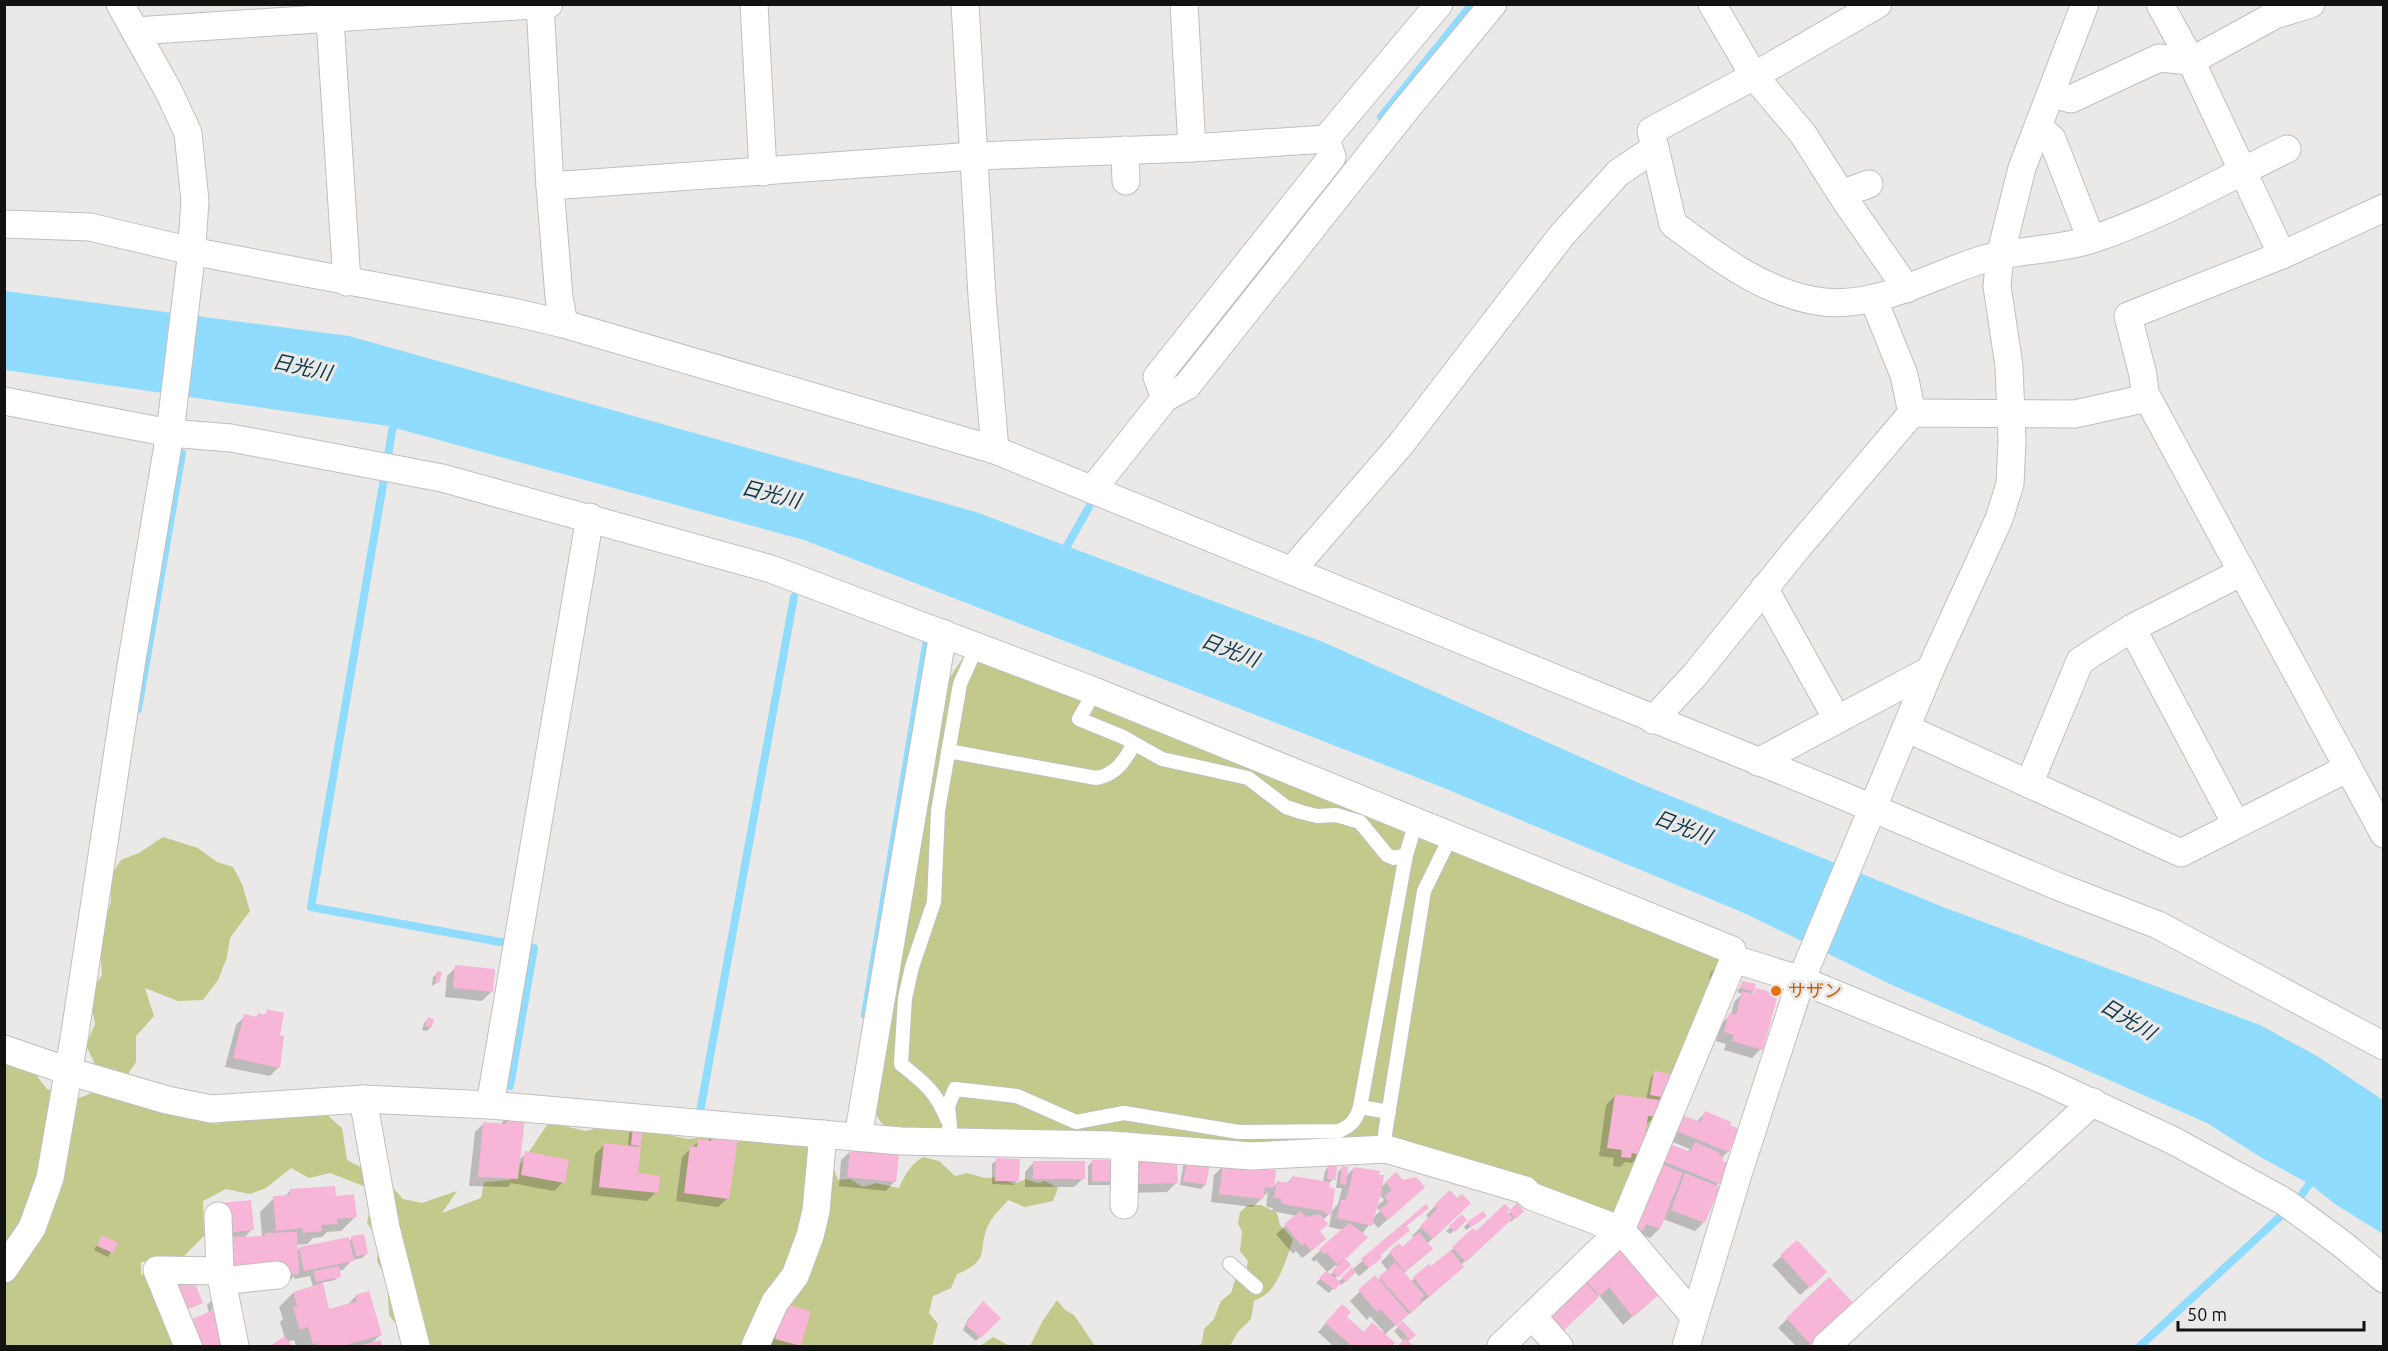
<svg xmlns="http://www.w3.org/2000/svg" width="2388" height="1351" font-family="Ubuntu,'Noto Sans JP',sans-serif">
	<style>
		.green { fill: #c3c88b }
		.water { fill: #90dcff }
		.shadow { fill: #0003; fill-rule: evenodd }
		.lines { fill: none; stroke-linecap: round; stroke-linejoin: round }
		.stream { stroke: #90dcff; stroke-width: 8 }
		.building { fill: #f7b5d8 }
		.lane-casing { stroke: #c1bfbc; stroke-width: 16 }
		.street-casing { stroke: #c1bfbc; stroke-width: 29 }
		.lane { stroke: #fff; stroke-width: 14 }
		.street { stroke: #fff; stroke-width: 27 }
		.food-dot { fill: #e8710a; stroke: #ebe9e7; stroke-width: 2 }
		.labels { text-anchor: middle; stroke-width: 6; stroke-linejoin: round; paint-order: stroke }
		.food-label { font-size: 18px; fill: #c56008; stroke: #ebe9e7; text-anchor: start }
		.water-label { font-size: 20px; font-style: italic; fill: #0a384a; stroke: #ebe9e7 }
	</style>
	<rect width="100%" height="100%" fill="#ebe9e7"/>
	<g class="green">
		<path d="M963,658L983,660L1715,955L1720,961L1618,1220L1535,1191L1536,1181L1423,1149L906,1134C890,1128 878,1127 875,1108L922,792H930L936,758L932,752L943,701L946,700L950,677Z"/>
		<path d="M163,837L198,848L217,862L233,867L242,884L250,911L230,938L227,957L218,980L203,1000L178,1001L145,988L154,1016L136,1036V1062L124,1080L145,1102L160,1113L188,1111L216,1124L238,1118L264,1120L287,1109L308,1117L326,1114L342,1128L347,1160L387,1181L403,1199L422,1203L457,1191L442,1213L481,1198L484,1182L510,1180L549,1122L585,1131L617,1124L688,1139L721,1136L736,1142C758,1136 766,1144 787,1145C792,1145 796,1141 801,1141C818,1140 834,1165 838,1180L850,1179L863,1187L876,1183L899,1188C905,1175 910,1165 923,1157L939,1161L955,1176L967,1173L985,1178L999,1177L1014,1184L1026,1179L1038,1183L1045,1181L1058,1188L1053,1201L1025,1207L1008,1200C1003,1207 994,1214 990,1222C975,1248 994,1260 957,1274L951,1288L933,1296L929,1313L938,1324L932,1346H434L402,1332L389,1315L387,1280L377,1261L379,1240L367,1223L371,1204L366,1187L330,1173L309,1178L291,1168L266,1188L250,1194L226,1189L203,1201L204,1236L181,1259L141,1262V1275L149,1270L179,1346H5L4,1045L29,1066L47,1089L79,1098L99,1090L94,1062L86,1045L95,1024L89,994L102,975L99,934L111,902L109,878L121,860L139,853Z"/>
		<path d="M1248,1205H1261L1277,1213L1280,1225L1293,1239C1289,1253 1278,1286 1266,1294C1263,1297 1257,1299 1254,1301L1251,1319L1238,1332L1230,1346H1198L1202,1343L1204,1329L1214,1319L1221,1301L1231,1293L1235,1280L1246,1271L1248,1261L1240,1251L1242,1232L1238,1223L1240,1212Z"/>
		<polygon points="1057,1300 1065,1310 1074,1315 1095,1346 1030,1346 1042,1322"/>
		<polygon points="993,1337 1010,1346 980,1346"/>
	</g>
	<polygon class="water" points="5,291 349,336 976,512 1323,642 1639,783 1943,907 2260,1025 2317,1056 2383,1100 2383,1234 2335,1204 2311,1185 2257,1155 2207,1123 1892,985 1744,913 1439,786 804,540 388,426 5,370"/>
	<g class="shadow">
		<polygon points="456,967 491,992 482,1001 445,997 447,976"/>
		<polygon points="1715,968 1719,968 1713,980 1709,979 1711,972"/>
		<polygon points="438,973 438,982 432,986 433,977"/>
		<polygon points="1743,982 1754,985 1752,995 1757,990 1761,1049 1752,1058 1724,1050 1726,1044 1716,1041 1721,1024 1731,1014 1734,1002 1742,994 1737,992"/>
		<polygon points="268,1011 279,1037 279,1067 270,1076 225,1067 236,1025 245,1016 255,1018 258,1015 263,1016"/>
		<polygon points="428,1019 431,1027 427,1031 422,1030 424,1023"/>
		<polygon points="1655,1073 1669,1075 1661,1101 1658,1101 1656,1116 1645,1125 1641,1154 1632,1163 1625,1162 1620,1167 1613,1166 1614,1158 1599,1156 1606,1105 1615,1096 1646,1100 1651,1077"/>
		<polygon points="1705,1113 1737,1129 1728,1152 1722,1157 1719,1183 1716,1186 1704,1222 1695,1231 1663,1219 1659,1229 1650,1238 1638,1233 1627,1237 1658,1154 1686,1153 1690,1149 1665,1139 1671,1125 1696,1122"/>
		<polygon points="507,1117 519,1160 526,1153 563,1182 554,1191 511,1183 508,1187 469,1186 475,1132 484,1123 500,1125"/>
		<polygon points="634,1129 639,1145 636,1148 636,1175 656,1192 647,1201 591,1195 595,1154 604,1145 628,1147 629,1133"/>
		<polygon points="713,1136 728,1198 718,1207 676,1201 682,1157 699,1141 707,1142"/>
		<polygon points="851,1151 895,1181 886,1191 839,1186 841,1160"/>
		<polygon points="997,1160 1018,1180 1014,1185 992,1184 992,1164"/>
		<polygon points="1034,1162 1084,1178 1074,1187 1025,1187 1025,1172"/>
		<polygon points="1092,1162 1113,1181 1109,1185 1088,1185 1088,1166"/>
		<polygon points="1187,1162 1205,1185 1201,1189 1180,1185 1183,1166"/>
		<path d="M1223,1166L1272,1188L1277,1183L1286,1184L1292,1178L1323,1182L1325,1171L1329,1166L1334,1179L1329,1183L1330,1213L1338,1204L1342,1188H1336L1338,1172L1342,1168L1345,1177L1354,1168L1380,1188L1395,1174L1414,1196L1378,1228L1372,1221L1362,1234L1366,1237L1344,1259L1349,1265L1334,1279L1338,1282L1426,1206L1427,1208L1405,1227L1371,1266L1359,1276L1355,1272L1341,1285L1338,1283L1329,1293L1316,1283L1327,1272L1316,1260L1314,1262L1311,1259L1343,1230L1329,1227L1332,1211L1323,1220L1315,1248L1302,1258L1296,1251L1293,1254L1276,1234L1297,1216L1272,1211L1273,1208L1266,1207L1268,1192L1253,1207L1211,1202L1214,1175ZM1380,1195L1384,1200L1376,1207L1380,1211L1372,1219ZM1336,1265L1338,1267L1329,1276L1326,1273Z"/>
		<polygon points="1127,1170 1176,1183 1167,1192 1127,1193"/>
		<polygon points="290,1191 334,1197 355,1217 341,1231 327,1232 322,1237 313,1238 307,1244 296,1245 296,1251 300,1248 349,1241 352,1238 366,1254 362,1258 352,1260 343,1270 338,1271 339,1276 335,1280 321,1283 328,1311 347,1305 356,1296 380,1335 371,1344 379,1342 380,1346 296,1346 294,1340 287,1342 290,1346 272,1346 285,1338 280,1322 283,1319 279,1307 293,1293 313,1287 310,1276 295,1279 294,1276 288,1283 278,1283 262,1273 212,1214 252,1229 244,1238 262,1237 260,1212 274,1198 284,1197"/>
		<polygon points="1450,1192 1457,1200 1469,1203 1427,1244 1431,1249 1403,1274 1410,1282 1429,1266 1431,1268 1443,1258 1473,1230 1476,1233 1505,1212 1507,1215 1517,1206 1518,1215 1511,1222 1509,1220 1461,1265 1453,1276 1401,1321 1414,1335 1407,1342 1412,1346 1399,1346 1404,1342 1394,1331 1403,1323 1400,1321 1384,1335 1393,1343 1390,1346 1333,1346 1318,1332 1333,1315 1345,1317 1363,1333 1384,1332 1370,1316 1367,1320 1350,1301 1375,1277 1378,1280 1388,1271 1381,1262 1390,1253 1401,1249 1414,1239 1412,1236 1429,1219 1426,1215"/>
		<polygon points="1462,1216 1465,1220 1450,1234 1446,1231"/>
		<polygon points="1481,1220 1466,1230 1464,1227 1468,1223"/>
		<polygon points="103,1237 116,1243 108,1257 94,1250"/>
		<polygon points="1797,1242 1816,1281 1800,1295 1772,1265"/>
		<polygon points="1584,1277 1658,1294 1623,1325 1599,1295 1554,1338 1540,1323"/>
		<polygon points="211,1301 216,1301 217,1306 211,1310 224,1340 220,1346 184,1346 209,1313 207,1305"/>
		<polygon points="983,1304 985,1331 976,1341 963,1330 968,1319"/>
		<polygon points="1844,1313 1808,1346 1796,1346 1778,1328 1787,1319"/>
		<polygon points="776,1315 799,1345 798,1346 767,1346"/>
	</g>
	<g class="lines">
		<g class="stream">
			<polyline points="1381,117 1472,4"/>
			<polyline points="394,420 311,907 511,944"/>
			<polyline points="1063,553 1089,507"/>
			<polyline points="138,709 182,453"/>
			<polyline points="865,1015 927,639"/>
			<polyline points="510,1086 534,948"/>
			<polyline points="699,1117 794,597"/>
			<polyline points="2140,1346 2298,1200 2315,1176"/>
		</g>
	</g>
	<g class="building">
		<polygon points="455,965 495,969 493,992 453,988"/>
		<polygon points="437,971 442,972 439,983 435,982"/>
		<polygon points="1742,981 1756,984 1754,992 1740,988"/>
		<polygon points="1756,988 1778,994 1763,1050 1732,1041 1734,1035 1724,1032 1729,1013 1736,1015 1742,991 1755,994"/>
		<polygon points="267,1009 284,1013 280,1035 284,1036 280,1068 233,1058 244,1014 257,1017 258,1013 266,1015"/>
		<polygon points="428,1017 434,1019 432,1027 425,1026"/>
		<polygon points="1654,1071 1671,1074 1667,1098 1650,1095"/>
		<polygon points="1615,1094 1660,1100 1658,1117 1648,1116 1642,1155 1632,1153 1631,1158 1621,1157 1622,1150 1607,1148"/>
		<polygon points="1705,1111 1731,1122 1730,1125 1739,1129 1729,1152 1673,1130 1679,1114 1700,1122"/>
		<polygon points="507,1116 525,1118 518,1179 478,1177 483,1122 506,1124"/>
		<polygon points="633,1127 643,1128 641,1146 631,1145"/>
		<polygon points="712,1135 738,1138 729,1199 684,1193 690,1146 697,1147 698,1139 711,1141"/>
		<polygon points="1695,1142 1720,1153 1719,1155 1724,1157 1722,1161 1729,1163 1720,1184 1660,1160 1667,1143 1690,1152"/>
		<polygon points="604,1143 641,1147 638,1173 660,1176 658,1193 599,1187"/>
		<polygon points="850,1150 899,1155 896,1182 847,1177"/>
		<polygon points="525,1151 569,1160 565,1183 521,1175"/>
		<polygon points="996,1158 1020,1159 1019,1181 995,1181"/>
		<polygon points="1136,1159 1177,1159 1178,1183 1136,1184"/>
		<polygon points="1092,1160 1114,1160 1114,1181 1092,1182"/>
		<polygon points="1187,1160 1210,1164 1206,1185 1183,1181"/>
		<rect x="1033" y="1161" width="52" height="18"/>
		<polygon points="1659,1163 1683,1173 1660,1229 1646,1224 1643,1231 1636,1228"/>
		<polygon points="1223,1164 1276,1170 1274,1188 1265,1187 1263,1199 1219,1194"/>
		<polygon points="1328,1165 1337,1166 1336,1180 1327,1179"/>
		<polygon points="1342,1166 1348,1167 1346,1185 1340,1184"/>
		<polygon points="1354,1167 1380,1171 1379,1175 1384,1175 1381,1194 1372,1226 1337,1218 1341,1200 1346,1200"/>
		<polygon points="1396,1172 1403,1180 1416,1177 1425,1187 1388,1220 1379,1210 1389,1202 1384,1197 1392,1190 1385,1182"/>
		<polygon points="1685,1173 1720,1187 1705,1223 1671,1210"/>
		<polygon points="1292,1176 1330,1182 1329,1187 1335,1189 1331,1215 1324,1213 1324,1211 1287,1205 1281,1203 1281,1199 1274,1198 1277,1181 1290,1183"/>
		<polygon points="335,1186 336,1196 354,1194 357,1217 337,1219 338,1224 321,1225 322,1231 303,1233 302,1228 276,1231 273,1196 290,1195 290,1189"/>
		<polygon points="1450,1190 1457,1198 1462,1194 1471,1203 1433,1239 1420,1226 1437,1209 1434,1205"/>
		<polygon points="251,1200 254,1230 224,1233 221,1203"/>
		<polygon points="1517,1203 1524,1211 1516,1219 1509,1211"/>
		<polygon points="1426,1204 1429,1208 1406,1226 1410,1230 1380,1255 1382,1258 1369,1268 1361,1259"/>
		<polygon points="1505,1204 1510,1209 1507,1212 1513,1218 1466,1262 1452,1247 1473,1228 1476,1231"/>
		<polygon points="1301,1211 1306,1217 1320,1214 1328,1224 1320,1231 1326,1239 1311,1251 1305,1243 1302,1246 1284,1224"/>
		<polygon points="1483,1211 1487,1216 1471,1227 1467,1222"/>
		<polygon points="1462,1214 1467,1220 1455,1232 1449,1226"/>
		<polygon points="1349,1223 1368,1237 1347,1258 1346,1257 1337,1264 1326,1252 1324,1254 1319,1249"/>
		<polygon points="288,1232 297,1232 299,1274 286,1275 286,1264 227,1271 226,1237 265,1236 265,1233"/>
		<polygon points="1419,1232 1433,1249 1405,1272 1389,1252 1399,1243 1402,1247"/>
		<polygon points="364,1234 368,1254 356,1256 351,1236"/>
		<polygon points="102,1235 118,1243 113,1253 97,1246"/>
		<polygon points="349,1237 354,1261 304,1271 299,1247"/>
		<polygon points="1797,1240 1827,1272 1810,1288 1780,1255"/>
		<polygon points="1619,1245 1660,1294 1633,1317 1609,1287 1600,1296 1584,1279"/>
		<polygon points="1451,1250 1464,1267 1429,1297 1413,1277 1429,1264 1431,1266"/>
		<polygon points="1345,1258 1351,1265 1338,1278 1332,1271"/>
		<polygon points="1395,1262 1425,1296 1420,1300 1422,1303 1411,1313 1379,1277"/>
		<polygon points="339,1266 341,1277 316,1282 314,1271"/>
		<polygon points="1352,1267 1356,1272 1346,1282 1341,1278"/>
		<polygon points="1326,1271 1341,1282 1335,1290 1319,1278"/>
		<polygon points="1375,1275 1409,1314 1396,1326 1380,1309 1377,1312 1358,1290"/>
		<polygon points="1829,1277 1855,1305 1811,1345 1786,1318"/>
		<polygon points="193,1278 203,1303 184,1311 173,1287"/>
		<polygon points="1583,1280 1599,1297 1564,1330 1548,1313"/>
		<polygon points="323,1283 329,1309 357,1301 355,1295 369,1291 382,1335 342,1346 318,1346 317,1343 313,1344 308,1327 300,1330 293,1307 297,1306 293,1292"/>
		<polygon points="983,1301 1001,1318 981,1338 966,1325 972,1314"/>
		<polygon points="785,1304 811,1311 801,1346 775,1339"/>
		<polygon points="1342,1304 1351,1312 1347,1317 1364,1332 1372,1322 1395,1343 1392,1346 1352,1346 1325,1323"/>
		<polygon points="213,1310 226,1340 220,1343 222,1346 197,1346 186,1322"/>
		<polygon points="1403,1321 1416,1335 1410,1340 1397,1326"/>
		<polygon points="285,1336 292,1346 270,1346"/>
		<polygon points="1405,1338 1414,1346 1398,1346"/>
		<polygon points="381,1340 382,1346 358,1346"/>
	</g>
	<g class="lines">
		<g class="lane-casing">
			<g id="lane">
				<polyline points="1095,691 1079,719 1123,737 1162,759 1248,778 1286,807 1301,812 1317,816 1336,815 1360,822 1387,855 1394,858 1406,855"/>
				<path d="M948,751L1096,778C1116,775 1125,760 1134,744"/>
				<polyline points="1360,1107 1389,1112"/>
				<path d="M947,1119C935,1090 924,1083 901,1064L905,998L912,967L934,902L938,811L960,684L977,646"/>
				<path d="M944,1142L950,1126L948,1106L955,1089L1017,1096L1076,1122L1124,1113L1239,1132L1339,1131C1351,1126 1356,1120 1360,1107L1406,855L1416,822"/>
				<polyline points="1386,1149 1385,1134 1424,891 1451,836"/>
				<polyline points="1230,1264 1256,1287"/>
			</g>
		</g>
		<g class="street-casing">
			<g id="street">
				<polyline points="120,4 135,31 549,4"/>
				<polyline points="329,4 347,282"/>
				<polyline points="540,4 550,186 559,297 564,324"/>
				<polyline points="754,4 763,172"/>
				<polyline points="965,4 982,296 995,450"/>
				<polyline points="1184,4 1192,148"/>
				<polyline points="1712,4 1754,76 1803,134 1845,200 1907,289"/>
				<path d="M1878,4L1754,76L1651,131L1673,224C1715,255 1758,289 1811,300C1871,313 1926,277 1981,260C2017,249 2057,251 2093,239C2160,217 2223,180 2287,149"/>
				<polyline points="2160,4 2191,61"/>
				<polyline points="2052,94 2071,99 2159,58 2191,61"/>
				<polyline points="2039,127 2052,139 2091,239"/>
				<polyline points="1125,150 1126,181"/>
				<polyline points="550,186 974,156 1192,148 1326,139 1439,4"/>
				<polyline points="1841,194 1869,184"/>
				<polyline points="4,224 90,227 191,251 513,312 564,324 995,450 1834,792 2057,886 2158,925 2384,1046"/>
				<polyline points="2282,255 2191,61 2275,15 2311,4"/>
				<polyline points="1873,298 1904,375 1912,413"/>
				<polyline points="2145,393 2384,834"/>
				<polyline points="1165,398 1157,377 1332,157 1326,139"/>
				<polyline points="4,401 170,433 231,438 442,478 771,569 1094,691 1732,950 1734,959 1801,980 2041,1079 2174,1141 2285,1202 2342,1244 2384,1279"/>
				<polyline points="1092,490 1165,398 1187,386 1408,107 1493,4"/>
				<polyline points="1292,570 1401,444 1562,235 1618,173 1655,148"/>
				<polyline points="1764,588 1837,719"/>
				<polyline points="2132,628 2236,824"/>
				<polyline points="1653,720 1694,676 1799,546 1912,413 2075,414 2138,400 2145,393 2143,375 2128,316 2282,255 2384,208"/>
				<polyline points="1906,728 2181,853 2348,768"/>
				<polyline points="1758,762 1930,670"/>
				<polyline points="2029,784 2080,661 2132,628 2242,572"/>
				<polyline points="4,1049 68,1071 167,1100 211,1109 363,1099 490,1105 901,1141 1111,1145 1251,1156 1386,1149 1525,1190 1531,1196 1621,1230 1694,1316"/>
				<polyline points="363,1099 386,1228 416,1346"/>
				<polyline points="490,1105 590,517"/>
				<polyline points="858,1137 943,633"/>
				<polyline points="1124,1205 1125,1146"/>
				<polyline points="218,1216 220,1271 235,1346"/>
				<polyline points="4,1269 32,1228 50,1178 74,1039 130,672 170,433 191,258 195,201 188,133 169,92 135,31"/>
				<polyline points="222,1281 277,1275"/>
				<polyline points="1533,1317 1559,1346"/>
				<polyline points="188,1346 157,1270 220,1271"/>
				<polyline points="755,1346 775,1302 795,1276 810,1236 816,1211 823,1134"/>
				<polyline points="1501,1346 1621,1230 1734,959"/>
				<polyline points="1686,1346 1738,1174 1801,980 1930,670 1999,519 2010,484 2012,441 2009,366 1997,286 2000,256 2022,168 2085,4"/>
				<polyline points="1826,1346 2093,1102"/>
			</g>
		</g>
		<use href="#lane" class="lane"/>
		<use href="#street" class="street"/>
	</g>
	<circle class="food-dot" cx="1776" cy="991" r="6"/>
	<g class="labels">
		<g class="food-label">
			<text x="1788" y="997">サザン</text>
		</g>
		<g class="water-label">
			<text transform="translate(302 367) rotate(12)" y="7">日光川</text>
			<text transform="translate(771 494) rotate(14)" y="7">日光川</text>
			<text transform="translate(1230 650) rotate(21)" y="7">日光川</text>
			<text transform="translate(1683 827) rotate(21)" y="7">日光川</text>
			<text transform="translate(2128 1019) rotate(31)" y="7">日光川</text>
		</g>
	</g>
	<rect width="2388" height="1351" fill="none" stroke="#121211" stroke-width="12"/>
	<path d="M2178 1321v9h186v-9" fill="none" stroke="#121211" stroke-width="3"/>
	<text x="2187" y="1321" font-size="18" fill="#121211" stroke="#ebe9e7" stroke-width="4.5" paint-order="stroke">50 m</text>
</svg>
